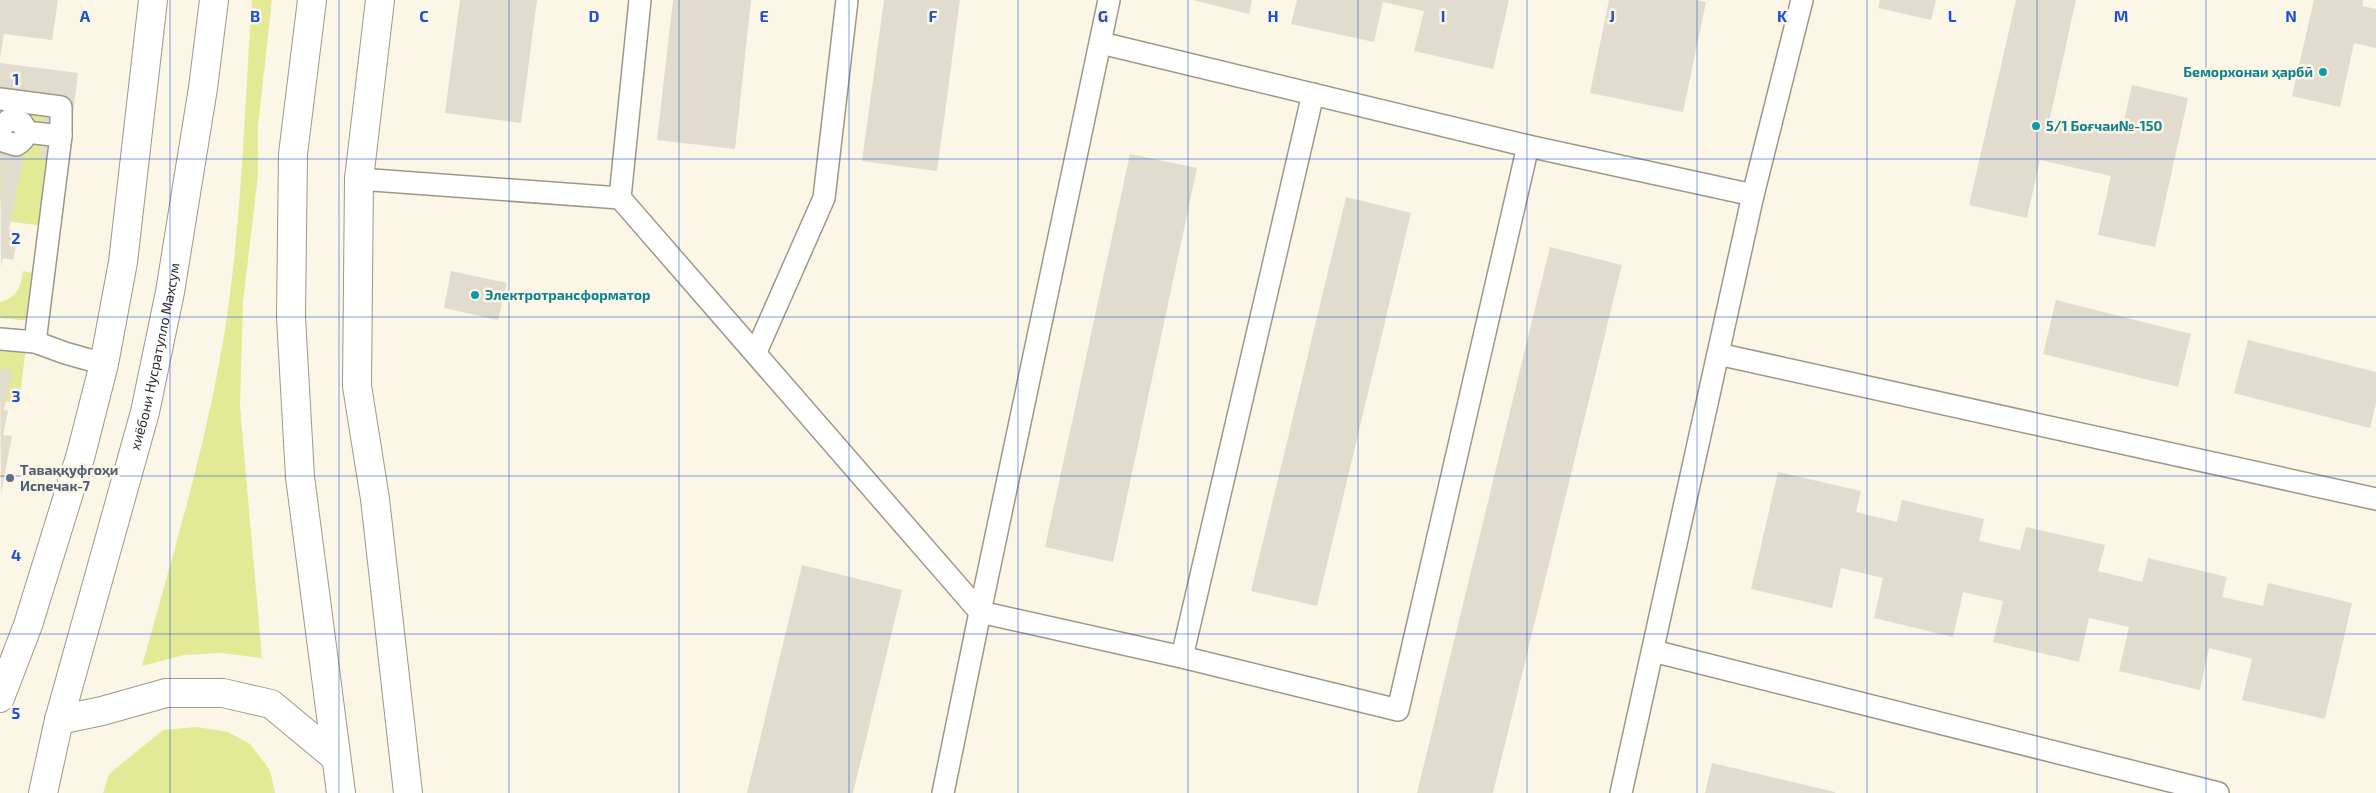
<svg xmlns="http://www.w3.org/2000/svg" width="2376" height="793" font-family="'Exo 2',sans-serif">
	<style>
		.green { fill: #e3ea95 }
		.building { fill: #e1dccd }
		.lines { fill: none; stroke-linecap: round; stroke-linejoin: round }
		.lane-casing { stroke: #9d9889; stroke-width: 24 }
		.street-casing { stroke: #9d9889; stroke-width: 30 }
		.secondary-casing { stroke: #9d9889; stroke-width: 30 }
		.highway-casing { stroke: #9d9889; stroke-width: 30 }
		.lane { stroke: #fff; stroke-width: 21 }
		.street { stroke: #fff; stroke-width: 28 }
		.secondary { stroke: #fff; stroke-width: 28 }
		.highway { stroke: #fff; stroke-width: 28 }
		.grid { fill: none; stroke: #1d4ed8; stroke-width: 1; stroke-opacity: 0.55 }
		.culture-dot { fill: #0f9aa8; stroke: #fbf6e6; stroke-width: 2 }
		.service-dot { fill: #5c6f8a; stroke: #fbf6e6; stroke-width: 2 }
		.labels { text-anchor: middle; stroke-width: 5; stroke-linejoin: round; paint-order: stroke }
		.culture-label { font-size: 14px; font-weight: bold; fill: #0d838f; stroke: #fbf6e6; text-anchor: start }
		.street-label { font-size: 14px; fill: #2d2b26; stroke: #fbf6e6 }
		.service-label { font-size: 14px; font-weight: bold; fill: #4e5e75; stroke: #fbf6e6; text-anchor: start }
		.grid-label { font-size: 16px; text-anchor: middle; font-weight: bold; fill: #1d4ed8; stroke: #fbf6e6; stroke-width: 5; stroke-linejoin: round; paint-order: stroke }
	</style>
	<rect width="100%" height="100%" fill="#fbf6e6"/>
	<g class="green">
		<path d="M252,0H272L258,126V175L243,302L240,407L262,658L221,653L184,655L142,666C172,557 206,447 224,335C242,225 244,112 252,0Z"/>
		<polygon points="0,105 60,114 44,226 5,221 8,202 0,201"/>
		<path d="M23,271L38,274L32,321L0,318V302C17,298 21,287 23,271Z"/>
		<polygon points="0,344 26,347 19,403 0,401"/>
		<polygon points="197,727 228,732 250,744 270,770 275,793 103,793 109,774 163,730"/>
	</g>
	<g class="building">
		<polygon points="0,0 58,0 52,40 4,34 0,59"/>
		<polygon points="460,0 537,0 521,123 445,113"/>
		<polygon points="673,0 751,0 735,149 657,140"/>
		<polygon points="884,0 960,0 937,171 862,161"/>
		<polygon points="1193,0 1252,0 1249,14"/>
		<polygon points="1297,0 1509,0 1493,69 1414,51 1424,11 1383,2 1374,42 1291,24"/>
		<polygon points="1609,0 1696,0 1706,2 1683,112 1590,93"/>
		<polygon points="1880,0 1936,0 1931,20 1878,8"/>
		<polygon points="2016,0 2076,0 2050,118 2121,134 2132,85 2188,98 2155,247 2098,235 2111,176 2040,160 2027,218 1969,205"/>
		<polygon points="2314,0 2363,0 2362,6 2376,9 2376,48 2354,43 2340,107 2292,96"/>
		<polygon points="0,63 78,73 67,161 40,157 48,97 0,91"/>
		<polygon points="0,113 31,119 9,230 19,232 13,260 3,258 1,267"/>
		<polygon points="1130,154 1197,168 1113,562 1045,547"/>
		<polygon points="1346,197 1411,213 1317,606 1251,591"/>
		<polygon points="1550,247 1622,265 1493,793 1417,793"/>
		<polygon points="451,271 507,283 498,320 444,308"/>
		<polygon points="2056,300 2191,334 2178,387 2043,354"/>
		<polygon points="2248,340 2376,372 2376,403 2370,428 2234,393"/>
		<polygon points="0,368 12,371 4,410 8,411 3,435 12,436 1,494"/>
		<polygon points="1778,472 1861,491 1856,512 1897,522 1902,500 1984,519 1979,541 2020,550 2026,527 2105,545 2098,571 2142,582 2148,558 2227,577 2222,597 2263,606 2268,583 2352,603 2325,719 2242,700 2252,659 2209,648 2200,690 2119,671 2129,627 2089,618 2079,662 1993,642 2003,601 1963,592 1953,637 1874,618 1883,578 1841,568 1832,608 1751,589"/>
		<polygon points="802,565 902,590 853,793 747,793"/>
		<polygon points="1712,763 1835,792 1835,793 1705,793"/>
	</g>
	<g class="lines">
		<g class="lane-casing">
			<g id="lane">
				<polyline points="1101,43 1528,146 1753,195"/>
				<polyline points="0,99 61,107 61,136"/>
				<polyline points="26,132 61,136 35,342"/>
				<path d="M0,134V128L10,119L22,123C28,132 26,140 16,145L3,141L0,136"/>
				<polyline points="359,179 620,198 980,612"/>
				<polyline points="620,198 640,0"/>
				<polyline points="0,339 35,342 65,353 104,364"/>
				<polyline points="756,352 824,198 847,0"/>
				<polyline points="1718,354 2376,499"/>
				<polyline points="980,612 1109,0"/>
				<polyline points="1653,651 2218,793"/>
				<polyline points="1182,657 1313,94"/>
				<polyline points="943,793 980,612 1182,657 1398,710 1528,146"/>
				<polyline points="1621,793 1753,195 1802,0"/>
			</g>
		</g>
		<g class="street-casing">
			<polyline id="street" points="359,179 380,0"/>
		</g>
		<g class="secondary-casing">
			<g id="secondary">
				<polyline points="359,179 357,386 375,499 408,793"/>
				<polyline points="0,698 28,625 81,454 104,364 123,262 153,0"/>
			</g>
		</g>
		<g class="highway-casing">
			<g id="highway">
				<polyline points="312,0 293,154 291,317 300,477 341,793"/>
				<polyline points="59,720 102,711 166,693 223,693 271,704 335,757"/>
				<path id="s1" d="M43,793L59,720L145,412L170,292L203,88L214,0"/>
			</g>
		</g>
		<use href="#lane" class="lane"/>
		<use href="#street" class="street"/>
		<use href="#secondary" class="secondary"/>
		<use href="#highway" class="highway"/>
	</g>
	<path class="grid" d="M170,0V793M339,0V793M509,0V793M679,0V793M849,0V793M1018,0V793M1188,0V793M1358,0V793M1527,0V793M1697,0V793M1867,0V793M2037,0V793M2206,0V793M0,159H2376M0,317H2376M0,476H2376M0,634H2376"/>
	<g class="culture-dot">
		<circle cx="2323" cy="72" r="5"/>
		<circle cx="2036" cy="126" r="5"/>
		<circle cx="475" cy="295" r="5"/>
	</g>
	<circle class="service-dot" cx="10" cy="478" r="5"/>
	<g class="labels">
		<g class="culture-label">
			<text x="2313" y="77" text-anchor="end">Беморхонаи ҳарбӣ</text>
			<text x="2046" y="131">5/1 Боғчаи№-150</text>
			<text x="485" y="300">Электротрансформатор</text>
		</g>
		<g class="street-label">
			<text dy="5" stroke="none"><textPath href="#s1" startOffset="451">хиёбони Нусратулло Махсум</textPath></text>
		</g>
		<g class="service-label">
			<text x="20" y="475">Таваққуфгоҳи<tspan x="20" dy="16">Испечак-7</tspan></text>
		</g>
	</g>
	<g class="grid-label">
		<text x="85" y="22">A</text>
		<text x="255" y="22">B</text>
		<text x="424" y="22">C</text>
		<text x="594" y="22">D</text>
		<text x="764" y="22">E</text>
		<text x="933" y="22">F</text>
		<text x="1103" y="22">G</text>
		<text x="1273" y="22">H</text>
		<text x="1443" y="22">I</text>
		<text x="1612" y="22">J</text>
		<text x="1782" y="22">K</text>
		<text x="1952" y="22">L</text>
		<text x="2121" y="22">M</text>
		<text x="2291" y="22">N</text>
		<text x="16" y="85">1</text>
		<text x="16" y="244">2</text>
		<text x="16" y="402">3</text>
		<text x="16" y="561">4</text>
		<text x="16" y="719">5</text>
	</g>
</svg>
